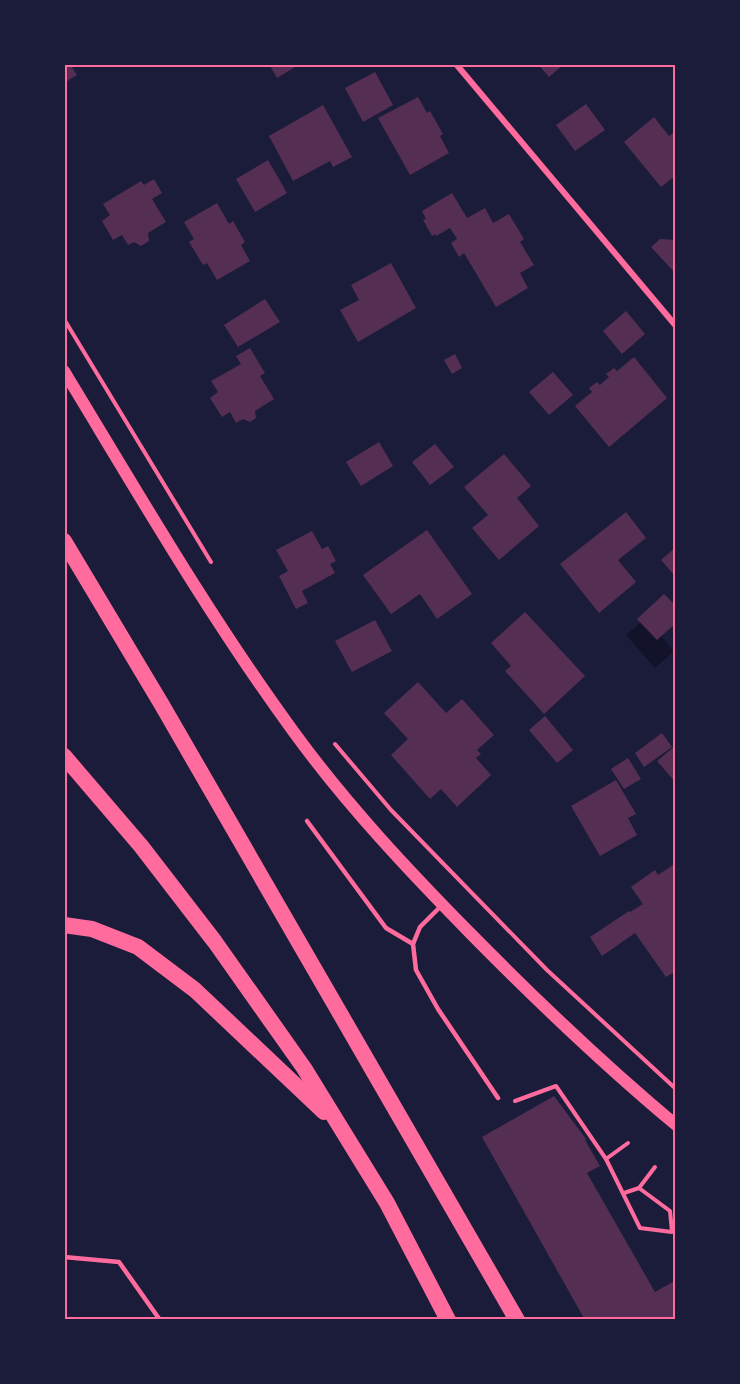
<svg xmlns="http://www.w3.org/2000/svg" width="740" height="1384" font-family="Quicksand,sans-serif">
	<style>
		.water { fill: #12122b }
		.building { fill: #542f53 }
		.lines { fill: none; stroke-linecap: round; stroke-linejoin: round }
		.path { stroke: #ff6b9d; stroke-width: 4 }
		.service { stroke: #ff6b9d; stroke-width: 4.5 }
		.minor { stroke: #ff6b9d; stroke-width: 6 }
		.secondary { stroke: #ff6b9d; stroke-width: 12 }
		.trunk { stroke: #ff6b9d; stroke-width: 16 }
		.neatline { fill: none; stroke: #ff6b9d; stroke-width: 2 }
	</style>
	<rect width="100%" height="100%" fill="#1b1b3a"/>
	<polygon class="water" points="646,618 674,651 655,668 626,635"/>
	<g class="building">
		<polygon points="64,64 70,64 77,75 64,83"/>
		<polygon points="269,64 300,64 277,78"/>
		<polygon points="538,64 564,64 549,77"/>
		<polygon points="375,72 393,105 363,122 345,88"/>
		<polygon points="418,97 427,113 430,111 443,134 440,136 449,153 410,175 378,118"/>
		<polygon points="586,104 605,130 575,151 556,125"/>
		<polygon points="323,105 352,157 333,167 330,161 293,181 269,136"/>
		<polygon points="654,117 669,136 676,131 676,175 661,187 624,142"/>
		<polygon points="268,160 287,193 255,212 236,179"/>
		<polygon points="154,179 162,193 152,199 166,222 148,233 149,241 141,246 134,242 128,245 122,235 113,240 102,221 110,215 103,204 141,181 144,185"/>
		<polygon points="452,193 467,218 485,208 493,223 509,214 524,239 520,242 534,265 520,273 528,288 496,307 464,253 459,257 451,243 457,239 450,228 436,236 435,234 432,236 423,220 426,219 422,211"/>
		<polygon points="217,203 229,224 233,221 245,242 241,245 250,261 217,280 207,263 203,265 189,242 194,239 184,222"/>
		<polygon points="660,239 676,240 676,274 651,247"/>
		<polygon points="391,263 416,308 358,342 340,310 359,300 351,285"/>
		<polygon points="265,299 280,322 238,347 224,325"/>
		<polygon points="626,311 645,334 622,354 603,331"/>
		<polygon points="250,348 265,373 260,376 274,399 255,411 256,418 250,422 243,419 236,423 230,412 222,417 210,398 218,392 211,381 241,364 236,356"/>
		<polygon points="455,354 462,368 452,374 444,360"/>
		<polygon points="634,357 667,398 609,447 575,406 592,392 589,388 597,382 600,385 609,377 606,374 614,368 617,371"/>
		<polygon points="553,372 573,395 549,415 529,392"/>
		<polygon points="379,442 393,466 361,486 346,462"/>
		<polygon points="435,444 454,467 430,485 412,462"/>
		<polygon points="504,454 531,486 517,498 539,526 499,560 472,528 488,515 464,487"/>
		<polygon points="626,512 646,538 618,560 636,582 599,613 560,564"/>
		<polygon points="427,530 472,594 437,619 420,594 391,614 363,575"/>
		<polygon points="312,531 322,549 328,546 336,561 330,564 335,573 302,591 308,603 296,609 279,576 288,571 276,550"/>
		<polygon points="676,547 676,577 661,560"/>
		<polygon points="664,594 676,606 676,623 657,640 637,619"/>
		<polygon points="525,612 585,676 544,714 505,671 511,666 491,643"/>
		<polygon points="375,620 392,651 352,672 335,641"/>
		<polygon points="418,682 446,713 462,699 494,735 477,750 481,754 476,758 491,775 457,807 441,789 430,799 391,755 408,739 384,713"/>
		<polygon points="545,716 573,750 557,763 529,730"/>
		<polygon points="662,733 672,747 644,767 635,753"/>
		<polygon points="676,745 676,783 657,761"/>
		<polygon points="628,758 641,779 624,789 611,769"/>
		<polygon points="616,780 636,814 628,818 637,835 600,856 571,806"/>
		<polygon points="676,863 676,971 666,977 635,933 602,956 590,937 629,911 630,912 643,904 631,887 655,870 658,875"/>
		<polygon points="554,1096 586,1139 585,1140 600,1166 587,1173 655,1292 676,1280 676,1320 585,1320 482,1137"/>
	</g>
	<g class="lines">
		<g class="path">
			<polyline points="64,319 211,562"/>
			<polyline points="335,744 391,810 547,970 676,1089"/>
			<polyline points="515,1101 556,1086 606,1159 628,1143"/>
			<polyline points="606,1159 640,1228 672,1232 670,1211 639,1188"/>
			<polyline points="624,1193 639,1188 655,1167"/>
		</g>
		<g class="service">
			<polyline points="307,821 386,928 413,944"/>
			<polyline points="442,905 420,927 413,944 416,970 438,1009 498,1098"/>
			<polyline points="64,1257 119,1262 160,1320"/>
		</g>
		<polyline class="minor" points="456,64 676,326"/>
		<path class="secondary" d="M64,371C138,493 209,616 293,731C346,804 408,870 471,934C537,1001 604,1065 676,1125"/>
		<g class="trunk">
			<polyline points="64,541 162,705 517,1320"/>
			<polyline points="64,756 141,846 215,942 304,1068 387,1203 448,1320"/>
			<polyline points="64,925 92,929 138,947 195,990 324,1112"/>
		</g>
	</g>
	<rect width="740" height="1384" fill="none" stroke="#1b1b3a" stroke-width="132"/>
	<rect x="66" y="66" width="608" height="1252" class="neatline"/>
</svg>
